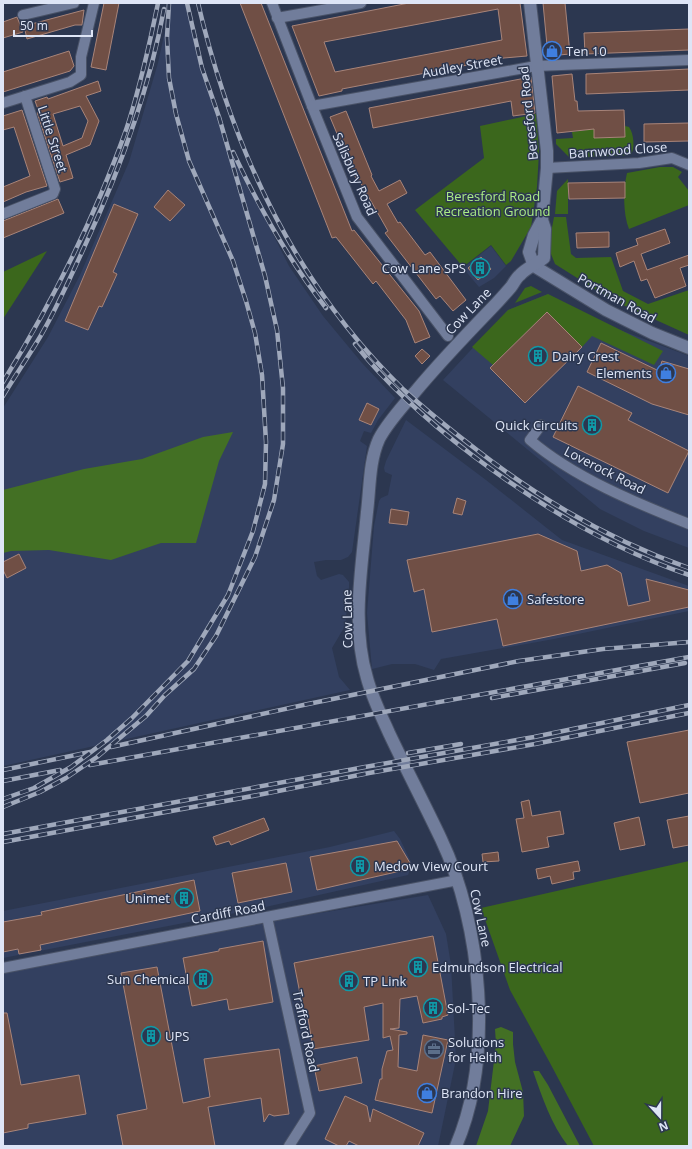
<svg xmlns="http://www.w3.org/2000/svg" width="692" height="1149" font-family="'Open Sans',sans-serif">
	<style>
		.built { fill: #334060 }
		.green { fill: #3b671c }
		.forest { fill: #437024 }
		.building { fill: #704f45; stroke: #a88479; fill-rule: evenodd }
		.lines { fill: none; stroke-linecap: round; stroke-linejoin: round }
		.minor-casing { stroke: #495267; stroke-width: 12 }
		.tertiary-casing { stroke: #495267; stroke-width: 14 }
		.minor { stroke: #717d9b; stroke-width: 10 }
		.tertiary { stroke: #717d9b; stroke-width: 12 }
		.rail-casing { stroke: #9fa8bb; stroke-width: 4.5 }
		.rail { stroke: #2c3750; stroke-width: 3; stroke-dasharray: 9; stroke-linecap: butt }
		.labels { text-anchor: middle; stroke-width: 3; stroke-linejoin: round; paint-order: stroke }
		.poi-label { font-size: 13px; fill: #dee5f6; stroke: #2c3750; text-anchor: start }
		.street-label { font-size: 13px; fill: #dee5f6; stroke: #2c3750 }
		.park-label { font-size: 13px; fill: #aaeb85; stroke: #2c3750 }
	</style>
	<rect width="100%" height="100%" fill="#2c3750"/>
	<g class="built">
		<polygon points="171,3 185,3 209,92 229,147 289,266 323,316 362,363 395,398 378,420 371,433 364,431 360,441 367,446 352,552 348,557 341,560 326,560 314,562 317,576 321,580 339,574 343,575 349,582 349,587 345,626 332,648 339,677 350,690 3,766 3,408 48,337 80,275 129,162 158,63"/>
		<polygon points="491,246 506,266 494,278 479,287 463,268"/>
		<polygon points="548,294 596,321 689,356 689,548 644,531 600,509 443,380 508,310"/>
		<polygon points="406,420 486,480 562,540 689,586 689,611 554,639 441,659 434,670 415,664 392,664 372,669 367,613 374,526 379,501 381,498 388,495 392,475 385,472 384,468 386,461"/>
		<polygon points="394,831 400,839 412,864 408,875 261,908 3,958 3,911 330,847"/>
		<polygon points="428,895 446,934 451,965 456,1059 438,1146 3,1146 3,969 260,923"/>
	</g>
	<g class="green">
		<polygon points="536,114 539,152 537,187 531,227 511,261 506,265 491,245 463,267 415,210 484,158 480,126"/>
		<path d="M625,126L629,127C634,134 635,148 631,155L570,158L556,144V139L573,138L572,132L594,129L595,138L625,137Z"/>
		<path d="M660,167H673L682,172L678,177L689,191V205L629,229C623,214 623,189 627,173Z"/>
		<polygon points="568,179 568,214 555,214 557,191"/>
		<polygon points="554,217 566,217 571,254 576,258 611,257 623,291 648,304 689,290 689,335 612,300 555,264 551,254 551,233"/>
		<polygon points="47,251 3,319 3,272"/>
		<polygon points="531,286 542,292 515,303 525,288"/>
		<polygon points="548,294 663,351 654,365 592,336 582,347 547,312 493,365 472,347 508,310"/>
		<polygon points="689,861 689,1146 594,1146 550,1063 510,990 481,908"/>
	</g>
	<g class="forest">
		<polygon points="233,432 219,461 196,543 161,543 111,560 49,550 11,551 3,553 3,490 84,469 142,459 203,437"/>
		<polygon points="501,1027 513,1032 513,1044 515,1062 523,1092 524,1116 510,1146 476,1146 488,1111 496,1044 495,1029"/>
		<path d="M533,1071H539L548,1085L580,1146H568C551,1124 542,1097 533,1071Z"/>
	</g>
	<g class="building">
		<polygon points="104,3 119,3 106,70 91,67"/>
		<polygon points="240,3 261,3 352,231 354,230 419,311 430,337 415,343 406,320 376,281 373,284 336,237 332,238"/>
		<path d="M409,3H520L527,56L504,58L342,89V91L319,96L292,26ZM498,9L502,40L335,72L324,42Z"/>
		<polygon points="543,3 565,3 570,54 548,56"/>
		<polygon points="84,10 82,25 75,25 27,39 24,26"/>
		<polygon points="17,17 23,32 3,38 3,22"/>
		<polygon points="689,29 689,50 585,54 584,33"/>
		<polygon points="69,51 74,66 70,71 3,92 3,72"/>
		<polygon points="689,69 689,90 586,94 586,74"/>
		<polygon points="572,74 575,101 577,101 578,111 624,110 625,137 594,138 594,129 557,133 552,76"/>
		<polygon points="531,77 535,113 513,116 511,101 373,128 369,108"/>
		<path d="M98,81L101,91L86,96L99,121L90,145L66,155L73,178L60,182L37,113L39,112L35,101L47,97L48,99ZM80,106L88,121L82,138L63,146L53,114Z"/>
		<polygon points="22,110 47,186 26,192 3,202 3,187 30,176 14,127 3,130 3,116"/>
		<polygon points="346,111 372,175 371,176 379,191 400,180 407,193 387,204 398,223 400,222 425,255 430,252 466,300 453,311 440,296 436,299 385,233 388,231 359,180 357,181 330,117"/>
		<polygon points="689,123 689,141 644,142 644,124"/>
		<polygon points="625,182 625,198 569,199 568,183"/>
		<polygon points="168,190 185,205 170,221 154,207"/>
		<polygon points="58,199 64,213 3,238 3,221"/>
		<polygon points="114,204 138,214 113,272 117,274 102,307 99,306 88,330 65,321"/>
		<polygon points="665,229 670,243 641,254 647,270 689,255 689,265 680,268 686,286 655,298 647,279 641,281 634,261 620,267 616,253 638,245 636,239"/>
		<polygon points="609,232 609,247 577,248 576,233"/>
		<polygon points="481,257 491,269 478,280 468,268"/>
		<polygon points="547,312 582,347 525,403 490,368"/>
		<polygon points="601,343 659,371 662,361 689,369 689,415 652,404 587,372"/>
		<polygon points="422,349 430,356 422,364 415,356"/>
		<polygon points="578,386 632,413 628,420 689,451 668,493 553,437"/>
		<polygon points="367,403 379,409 371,425 359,420"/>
		<polygon points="457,498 466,501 462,515 453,513"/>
		<polygon points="391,509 409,512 407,525 389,523"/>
		<polygon points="538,534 577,551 581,571 607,565 621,573 628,606 650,601 646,579 689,590 689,607 503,646 497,619 432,632 424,589 414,592 407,560"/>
		<polygon points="19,554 26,568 7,578 3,570 3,562"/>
		<polygon points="689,730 689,793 640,803 627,742"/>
		<polygon points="529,800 532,816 560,811 564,834 547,837 549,847 522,852 516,819 524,818 521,802"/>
		<polygon points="689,816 689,845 673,848 667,820"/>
		<polygon points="639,817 645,845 620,850 614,823"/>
		<polygon points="264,818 269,830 231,845 229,841 216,845 213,837"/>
		<polygon points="397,841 410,863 405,870 317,890 310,857"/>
		<polygon points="498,852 499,861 483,862 482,854"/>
		<polygon points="578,861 580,871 573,872 574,879 552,884 550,876 538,879 536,869"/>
		<polygon points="286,863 292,892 238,903 232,873"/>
		<polygon points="194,880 200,911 40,945 41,950 19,954 18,949 3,952 3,922 42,915 41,912"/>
		<polygon points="433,936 448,1015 442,1017 442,1019 423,1023 417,996 400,999 399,1028 390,1029 407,1032 407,1034 399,1035 398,1067 417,1071 423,1035 448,1040 432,1113 375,1100 380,1079 382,1079 382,1069 387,1051 393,1050 390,1036 383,1038 383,1003 364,1007 369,1040 313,1049 308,1018 305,1019 294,963"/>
		<polygon points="263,941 273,1002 229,1010 227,999 192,1006 183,958 219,951 219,949"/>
		<polygon points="157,967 183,1103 210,1097 204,1059 279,1049 289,1114 274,1116 269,1114 264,1122 261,1098 208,1107 215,1146 123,1146 117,1115 147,1109 121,973"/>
		<polygon points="3,1013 7,1013 21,1085 79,1075 86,1114 28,1124 28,1128 3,1133"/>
		<polygon points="357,1057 362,1083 319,1091 314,1066"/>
		<polygon points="345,1096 367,1106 370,1122 373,1109 424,1133 418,1146 359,1146 349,1141 346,1146 339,1146 325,1139"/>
	</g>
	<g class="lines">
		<g class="minor-casing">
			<g id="minor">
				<polyline points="272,3 312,106 357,217 448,336"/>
				<polyline points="23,15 74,3"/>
				<polyline points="277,18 361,3"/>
				<polyline points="3,103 70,82 81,75 81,57 94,3"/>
				<polyline points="312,106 536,66 689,60"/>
				<polyline points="547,168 639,163 672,158 689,165"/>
				<polyline points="3,214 53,194 55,189 25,96"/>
				<path d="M541,425L530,440C573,477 636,503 689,524"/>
				<polyline points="267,917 310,1113 289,1146"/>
				<polyline points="3,968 458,880"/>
			</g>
		</g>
		<g class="tertiary-casing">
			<g id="tertiary">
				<polyline points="530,3 547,151 547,168 542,220 534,235 529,252 534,266"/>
				<polyline points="534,266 606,310 652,333 689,348"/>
				<path d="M456,1146C494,1057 482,925 441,839C424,803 406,769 389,733C381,715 372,697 367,678C351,625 362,566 367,512C370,488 369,461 379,439C388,422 402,407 415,392C439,363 465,336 491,309C498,302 505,294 511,287C514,283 516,278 520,275C526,268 537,264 544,258L545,229L542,220"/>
			</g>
		</g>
		<use href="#minor" class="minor"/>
		<use href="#tertiary" class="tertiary"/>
		<g class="rail-casing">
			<g id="rail">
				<path d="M198,3C232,148 295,285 404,390C427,411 452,431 477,450C541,500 612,541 689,568"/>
				<path d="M233,152C259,207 289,261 326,308"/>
				<path d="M355,344C388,386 429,422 472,455C538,505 609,548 689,575"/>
				<path d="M3,382C40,322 73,260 101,194C111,170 121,146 129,121C141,82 150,42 158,3"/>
				<path d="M3,396C15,376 28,357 40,337C58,306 72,274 87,241C121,167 149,90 164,9"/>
				<polyline points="492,698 685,663"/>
				<polyline points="111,747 308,704 519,661 603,649 689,642"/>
				<polyline points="408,753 461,744"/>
				<polyline points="90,765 689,657"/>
				<polyline points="3,770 90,752"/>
				<polyline points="3,781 60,770"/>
				<polyline points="3,799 34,788 71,767 107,740 132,718 188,661 228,595 253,531 265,484 266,442 262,375 255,333 246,301 233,261 189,161 176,114 169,78 167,38 169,3"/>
				<polyline points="3,807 40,792 66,778 97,757 146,716 165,695 194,669 216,636 255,557 274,500 283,444 283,388 277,330 265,276 219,117 202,68 187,3"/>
				<polyline points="3,834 365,767 534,737 689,705"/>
				<polyline points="3,842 258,795 369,773 535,744 689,713"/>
			</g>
		</g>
		<use href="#rail" class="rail"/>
	</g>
	<defs>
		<g id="shop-ring" transform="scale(1)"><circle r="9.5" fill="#2c3750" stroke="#3f7fe0" stroke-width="1.5"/><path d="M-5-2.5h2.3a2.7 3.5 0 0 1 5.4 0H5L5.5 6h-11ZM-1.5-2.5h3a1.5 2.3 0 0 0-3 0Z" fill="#3f7fe0"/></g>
		<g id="building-ring" transform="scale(1)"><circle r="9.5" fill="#2c3750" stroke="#0f9aa8" stroke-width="1.5"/><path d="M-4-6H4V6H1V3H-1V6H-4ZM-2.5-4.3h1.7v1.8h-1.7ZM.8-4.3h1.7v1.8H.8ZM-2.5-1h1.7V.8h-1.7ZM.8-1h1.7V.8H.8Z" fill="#0f9aa8"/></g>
		<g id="office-ring" transform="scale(1)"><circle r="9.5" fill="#2c3750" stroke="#5c6f8a" stroke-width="1.5"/><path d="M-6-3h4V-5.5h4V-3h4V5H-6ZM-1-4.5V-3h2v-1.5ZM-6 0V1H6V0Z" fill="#5c6f8a"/></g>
	</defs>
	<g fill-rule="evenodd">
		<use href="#shop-ring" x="552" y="51"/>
		<use href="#building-ring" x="480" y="268"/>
		<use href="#building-ring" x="538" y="356"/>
		<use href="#shop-ring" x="666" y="373"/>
		<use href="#building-ring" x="592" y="425"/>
		<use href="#shop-ring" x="513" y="599"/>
		<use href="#building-ring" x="360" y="866"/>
		<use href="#building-ring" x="184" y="898"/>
		<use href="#building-ring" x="418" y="967"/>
		<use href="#building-ring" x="203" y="979"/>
		<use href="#building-ring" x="349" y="981"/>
		<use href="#building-ring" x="433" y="1008"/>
		<use href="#building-ring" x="151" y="1036"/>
		<use href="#office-ring" x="434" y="1049"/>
		<use href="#shop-ring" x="427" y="1093"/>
	</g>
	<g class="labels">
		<g class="poi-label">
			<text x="566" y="56">Ten 10</text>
			<text x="466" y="273" text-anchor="end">Cow Lane SPS</text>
			<text x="552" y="361">Dairy Crest</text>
			<text x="652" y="378" text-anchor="end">Elements</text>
			<text x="578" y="430" text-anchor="end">Quick Circuits</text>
			<text x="527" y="604">Safestore</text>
			<text x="374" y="871">Medow View Court</text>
			<text x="170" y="903" text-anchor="end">Unimet</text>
			<text x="432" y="972">Edmundson Electrical</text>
			<text x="189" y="984" text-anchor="end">Sun Chemical</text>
			<text x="363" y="986">TP Link</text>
			<text x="447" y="1013">Sol-Tec</text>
			<text x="165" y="1041">UPS</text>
			<text x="448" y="1047">Solutions<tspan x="448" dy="15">for Helth</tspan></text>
			<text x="441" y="1098">Brandon Hire</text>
		</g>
		<g class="street-label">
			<text transform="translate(462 66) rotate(-10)" y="5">Audley Street</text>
			<text transform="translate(528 113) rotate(-96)" y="5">Beresford Road</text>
			<text transform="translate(53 139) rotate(72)" y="5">Little Street</text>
			<text transform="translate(618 150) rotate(-4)" y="5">Barnwood Close</text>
			<text transform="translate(355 174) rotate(66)" y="5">Salisbury Road</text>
			<text transform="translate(617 298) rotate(29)" y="5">Portman Road</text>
			<text transform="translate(468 311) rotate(-46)" y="5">Cow Lane</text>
			<text transform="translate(605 470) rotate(27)" y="5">Loverock Road</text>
			<text transform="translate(347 619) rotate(-91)" y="5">Cow Lane</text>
			<text transform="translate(228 912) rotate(-11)" y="5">Cardiff Road</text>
			<text transform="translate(481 918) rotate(78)" y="5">Cow Lane</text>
			<text transform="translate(306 1031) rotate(78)" y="5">Trafford Road</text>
		</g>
		<g class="park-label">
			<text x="493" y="201">Beresford Road<tspan x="493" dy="15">Recreation Ground</tspan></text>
		</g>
	</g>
	<rect width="692" height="1149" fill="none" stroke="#dee5f6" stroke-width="8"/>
	<g transform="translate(660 1117) rotate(159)" stroke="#2c3750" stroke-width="3" paint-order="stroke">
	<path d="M0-3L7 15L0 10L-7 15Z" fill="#dee5f6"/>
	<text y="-6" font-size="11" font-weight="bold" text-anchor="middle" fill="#dee5f6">N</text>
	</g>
	<path d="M14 30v6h78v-6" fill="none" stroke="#dee5f6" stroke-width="2"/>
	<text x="20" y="30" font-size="12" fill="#dee5f6" stroke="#2c3750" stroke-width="3" paint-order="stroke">50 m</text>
</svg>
